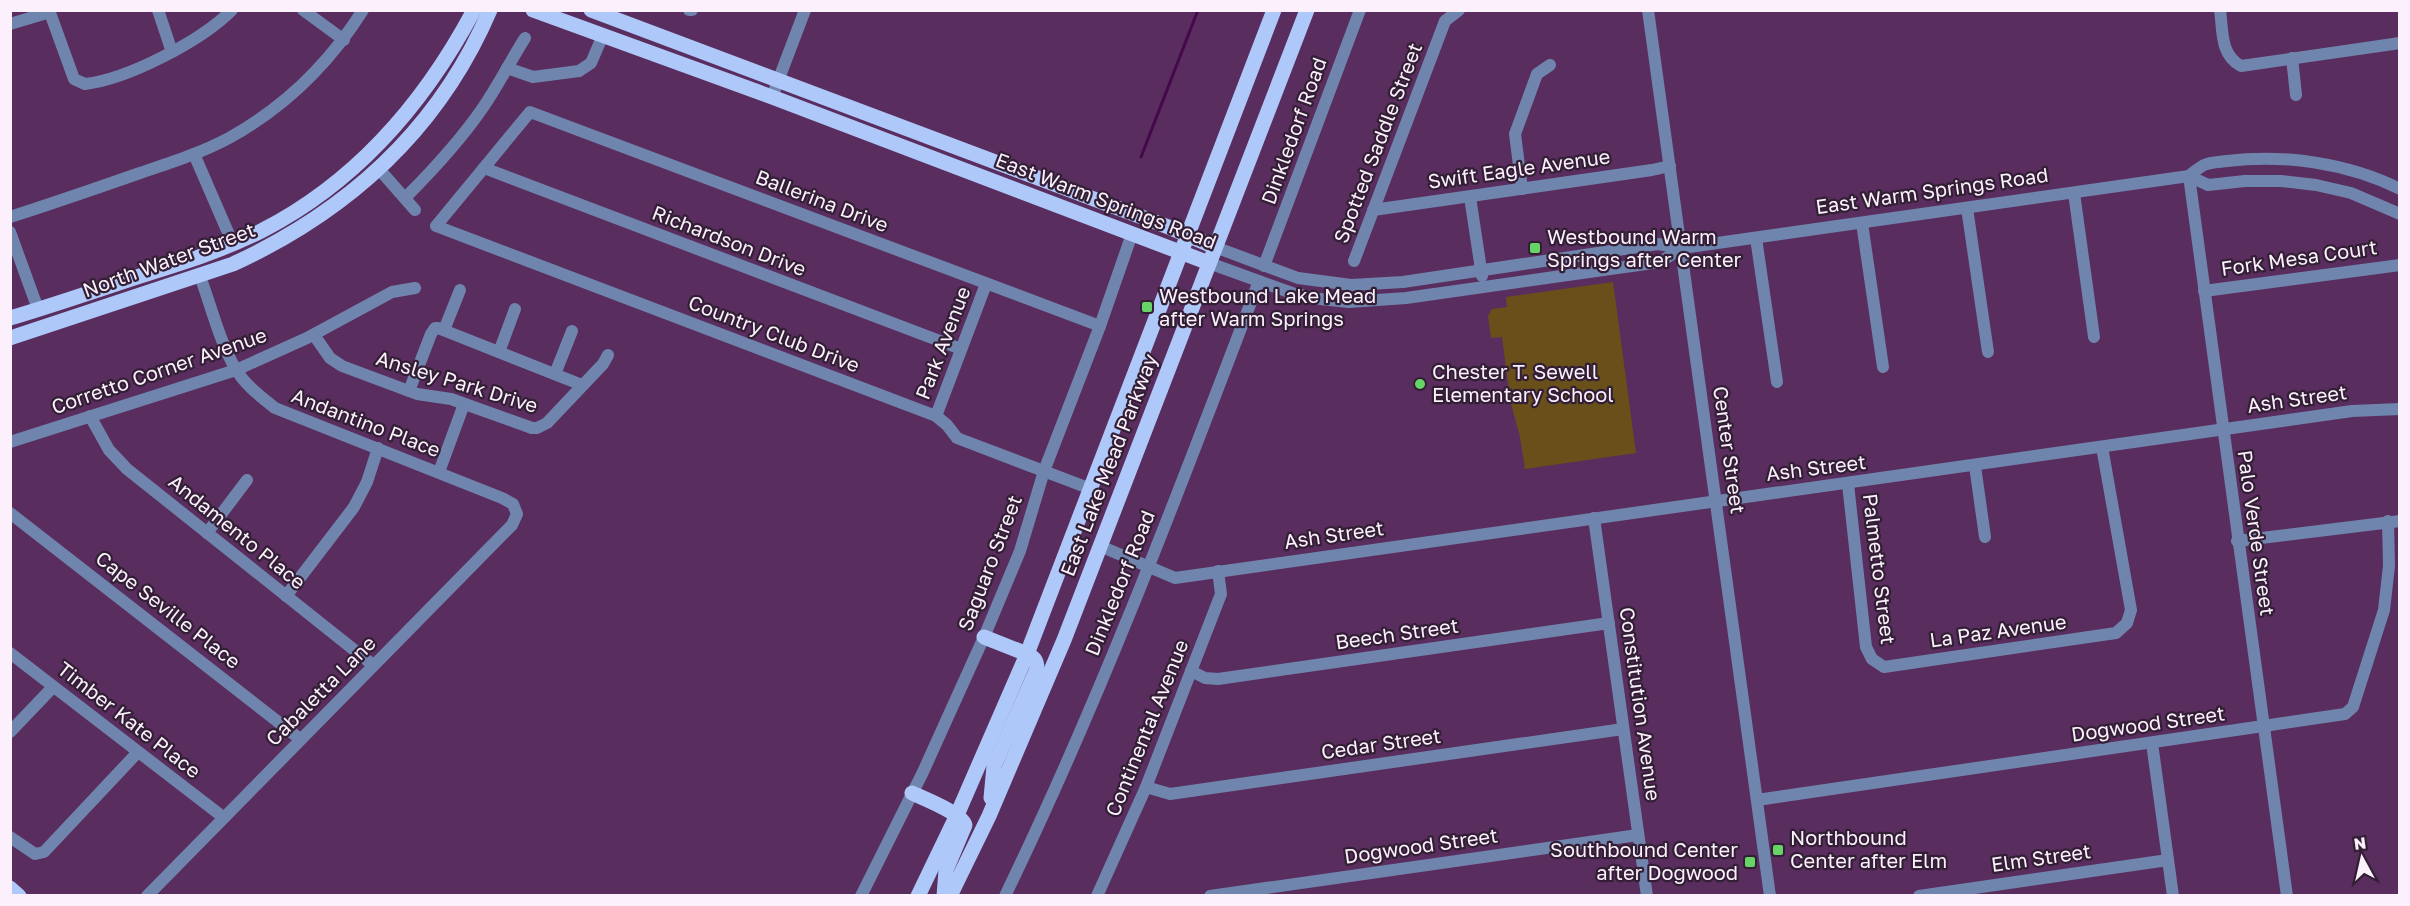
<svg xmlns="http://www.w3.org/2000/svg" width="2410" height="906" font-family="'Golos Text',sans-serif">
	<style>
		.green { fill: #69501a }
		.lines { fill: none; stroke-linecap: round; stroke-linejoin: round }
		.stream { stroke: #45094b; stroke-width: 3 }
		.minor { stroke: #7085ae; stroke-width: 12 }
		.major { stroke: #aec8fa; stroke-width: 15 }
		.poi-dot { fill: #66d466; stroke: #331f35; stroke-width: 2 }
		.labels { text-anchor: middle; stroke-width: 4.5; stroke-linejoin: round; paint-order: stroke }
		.street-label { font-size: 20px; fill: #fbf0fc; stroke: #331f35 }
		.poi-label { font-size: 20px; fill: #fbf0fc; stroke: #331f35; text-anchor: start }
	</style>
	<rect width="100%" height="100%" fill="#592d5d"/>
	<polygon class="green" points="1613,282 1636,453 1525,469 1520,437 1510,400 1502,337 1491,338 1488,316 1492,309 1507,307 1506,297"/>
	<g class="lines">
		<polyline class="stream" points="1141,157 1198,10"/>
		<g class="minor">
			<path d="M49,10L74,79L85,84C128,79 201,41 232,10"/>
			<polyline points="158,10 172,52"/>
			<polyline points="303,10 344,40"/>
			<polyline points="689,10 692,10"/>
			<polyline points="1648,10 1770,896"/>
			<path d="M2220,10C2223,31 2220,55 2241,66L2400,43"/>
			<polyline points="10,24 50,12"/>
			<polyline points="2292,58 2296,95"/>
			<polyline points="507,68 533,77 579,71 591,63 603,35"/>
			<polyline points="772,97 805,10"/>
			<polyline points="194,154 233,244"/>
			<polyline points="484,168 961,349"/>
			<polyline points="379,169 415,210"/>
			<polyline points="2189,176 2287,896"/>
			<polyline points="2189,176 2208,185 2245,181 2281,181 2316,185 2351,193 2400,214"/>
			<polyline points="1522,189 1515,134 1537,74 1550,65"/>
			<polyline points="2074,193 2094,337"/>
			<polyline points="1470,197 1482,276"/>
			<path d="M405,198C434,169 461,140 484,106C499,84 511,60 525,38"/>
			<polyline points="1967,208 1988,352"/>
			<polyline points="1373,210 1652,170 1670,166"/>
			<path d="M10,217C54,203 97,188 140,173C170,163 201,153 229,138C285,107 329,64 363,10"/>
			<polyline points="1862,223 1883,367"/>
			<polyline points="10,232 38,309"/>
			<polyline points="1756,238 1777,382"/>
			<path d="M1215,247L1298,278L1351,285L1403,282L1658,244L1682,248L2189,176C2193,173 2198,168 2204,165C2210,162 2220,162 2227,161C2284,154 2348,163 2400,189"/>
			<polyline points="1354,261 1445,21 1459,10"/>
			<polyline points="1209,263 1292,293 1320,299 1349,302 1406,298 1660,262 1682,248"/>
			<polyline points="1264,266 1360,10"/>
			<polyline points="2204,291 2400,265"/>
			<polyline points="444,330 460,290"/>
			<polyline points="314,335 330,358 342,366 417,394 451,399 532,428 537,428 547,423 603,364 608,355"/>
			<polyline points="499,352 515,309"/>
			<polyline points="555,374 572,331"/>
			<polyline points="409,391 431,334 435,328 438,328 582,385"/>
			<polyline points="90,416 109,450 127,469 373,665"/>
			<polyline points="936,416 986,284"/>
			<polyline points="10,442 236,370 307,338 392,292 415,288"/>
			<polyline points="1975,466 1985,537"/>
			<polyline points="439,472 464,404"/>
			<polyline points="1848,484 1866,647 1872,659 1884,667 2116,633 2127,623 2131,610 2102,447"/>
			<polyline points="1091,489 957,438 947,425 936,416 436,226 530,112 1100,326"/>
			<polyline points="10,513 300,739"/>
			<polyline points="1594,518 1647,896"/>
			<polyline points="207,533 247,480"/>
			<polyline points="2237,541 2400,521"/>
			<polyline points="1100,546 1175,578 2352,411 2400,409"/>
			<polyline points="286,596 354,507 367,482 378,448"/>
			<polyline points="10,653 223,817"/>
			<polyline points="1191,671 1205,678 1218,679 1609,623"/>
			<polyline points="10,732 53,687"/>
			<polyline points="2152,743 2173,896"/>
			<polyline points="1146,787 1170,794 1623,729"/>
			<polyline points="1757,800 2345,714 2353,707 2384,610 2389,566 2388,521"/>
			<polyline points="10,837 35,854 44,852 138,752"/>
			<path d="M147,896L512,525L517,514L513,504L502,498L275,408C260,396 245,385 235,368C219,340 211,306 200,276"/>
			<polyline points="861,896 923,772 984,637 1020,551 1044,471 1100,326 1132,234"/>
			<path d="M1005,896C1102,696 1180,488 1259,281"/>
			<polyline points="1097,896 1146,787 1221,594 1218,571"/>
			<polyline points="1210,896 1638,835"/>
			<polyline points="1919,896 2168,860"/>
		</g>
		<g class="major">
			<polyline points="533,10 772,97 1209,263"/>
			<polyline points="591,10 1171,228 1215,247"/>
			<path d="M10,318C54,305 97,290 140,276C182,263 224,250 263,230C356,182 425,102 474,10"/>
			<path d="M10,338L233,264C348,211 439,129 490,10"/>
			<path d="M984,637L1027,654C1035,658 1037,661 1037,669L994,766L991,798"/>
			<path d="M912,793C925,799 961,813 965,825L946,870L944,896"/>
			<polyline points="10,888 19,896"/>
			<polyline points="918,896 957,815 1027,654 1274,10"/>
			<polyline points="950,896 989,816 1064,640 1307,10"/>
		</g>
	</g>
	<g class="poi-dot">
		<rect x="1529" y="242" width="12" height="12" rx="3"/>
		<rect x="1141" y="301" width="12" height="12" rx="3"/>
		<circle cx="1420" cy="384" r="6"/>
		<rect x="1772" y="844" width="12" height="12" rx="3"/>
		<rect x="1744" y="856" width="12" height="12" rx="3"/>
	</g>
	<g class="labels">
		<g class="street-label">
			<text transform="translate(1294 131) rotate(-70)" y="7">Dinkledorf Road</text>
			<text transform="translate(1378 143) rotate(-69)" y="7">Spotted Saddle Street</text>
			<text transform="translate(1519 169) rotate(-8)" y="7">Swift Eagle Avenue</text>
			<text transform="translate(1932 191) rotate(-8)" y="7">East Warm Springs Road</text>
			<text transform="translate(822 201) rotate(21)" y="7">Ballerina Drive</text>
			<text transform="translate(1106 201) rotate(21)" y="7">East Warm Springs Road</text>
			<text transform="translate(729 241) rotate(21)" y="7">Richardson Drive</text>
			<text transform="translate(2299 258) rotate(-8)" y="7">Fork Mesa Court</text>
			<text transform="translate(169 260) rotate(-20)" y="7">North Water Street</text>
			<text transform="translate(774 334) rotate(21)" y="7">Country Club Drive</text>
			<text transform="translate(943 343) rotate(-69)" y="7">Park Avenue</text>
			<text transform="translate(159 371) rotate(-19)" y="7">Corretto Corner Avenue</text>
			<text transform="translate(457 382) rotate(17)" y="7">Ansley Park Drive</text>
			<text transform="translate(2297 399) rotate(-8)" y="7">Ash Street</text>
			<text transform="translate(366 423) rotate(21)" y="7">Andantino Place</text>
			<text transform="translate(1729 450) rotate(82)" y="7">Center Street</text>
			<text transform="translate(1109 465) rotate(-69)" y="7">East Lake Mead Parkway</text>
			<text transform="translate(1816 468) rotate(-7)" y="7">Ash Street</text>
			<text transform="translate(237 532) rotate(39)" y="7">Andamento Place</text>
			<text transform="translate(2256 533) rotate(82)" y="7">Palo Verde Street</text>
			<text transform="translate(1334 535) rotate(-8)" y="7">Ash Street</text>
			<text transform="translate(990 563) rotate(-69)" y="7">Saguaro Street</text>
			<text transform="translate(1879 569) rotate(83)" y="7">Palmetto Street</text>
			<text transform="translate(1120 583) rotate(-68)" y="7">Dinkledorf Road</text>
			<text transform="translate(168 610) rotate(38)" y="7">Cape Seville Place</text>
			<text transform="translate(1998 631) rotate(-8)" y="7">La Paz Avenue</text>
			<text transform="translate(1397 634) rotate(-8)" y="7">Beech Street</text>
			<text transform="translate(321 691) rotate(-45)" y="7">Cabaletta Lane</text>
			<text transform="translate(1640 704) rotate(82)" y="7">Constitution Avenue</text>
			<text transform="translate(129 720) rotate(38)" y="7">Timber Kate Place</text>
			<text transform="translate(2148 724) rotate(-8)" y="7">Dogwood Street</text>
			<text transform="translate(1147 728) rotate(-68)" y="7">Continental Avenue</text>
			<text transform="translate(1381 744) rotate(-8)" y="7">Cedar Street</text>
			<text transform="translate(1421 846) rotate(-8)" y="7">Dogwood Street</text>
			<text transform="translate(2041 858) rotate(-8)" y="7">Elm Street</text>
		</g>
		<g class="poi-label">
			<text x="1547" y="244">Westbound Warm<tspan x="1547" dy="23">Springs after Center</tspan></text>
			<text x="1159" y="303">Westbound Lake Mead<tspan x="1159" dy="23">after Warm Springs</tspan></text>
			<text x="1432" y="379">Chester T. Sewell<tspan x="1432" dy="23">Elementary School</tspan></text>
			<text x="1790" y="845">Northbound<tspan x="1790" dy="23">Center after Elm</tspan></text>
			<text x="1738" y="857" text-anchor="end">Southbound Center<tspan x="1738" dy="23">after Dogwood</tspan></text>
		</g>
	</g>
	<rect width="2410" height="906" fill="none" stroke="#fbf0fc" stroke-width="24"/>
	<g transform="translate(2362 858) rotate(352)" stroke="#331f35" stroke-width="4.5" paint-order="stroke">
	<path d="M0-4.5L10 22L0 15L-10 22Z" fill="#fbf0fc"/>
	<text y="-9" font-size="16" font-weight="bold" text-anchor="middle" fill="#fbf0fc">N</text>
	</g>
</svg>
